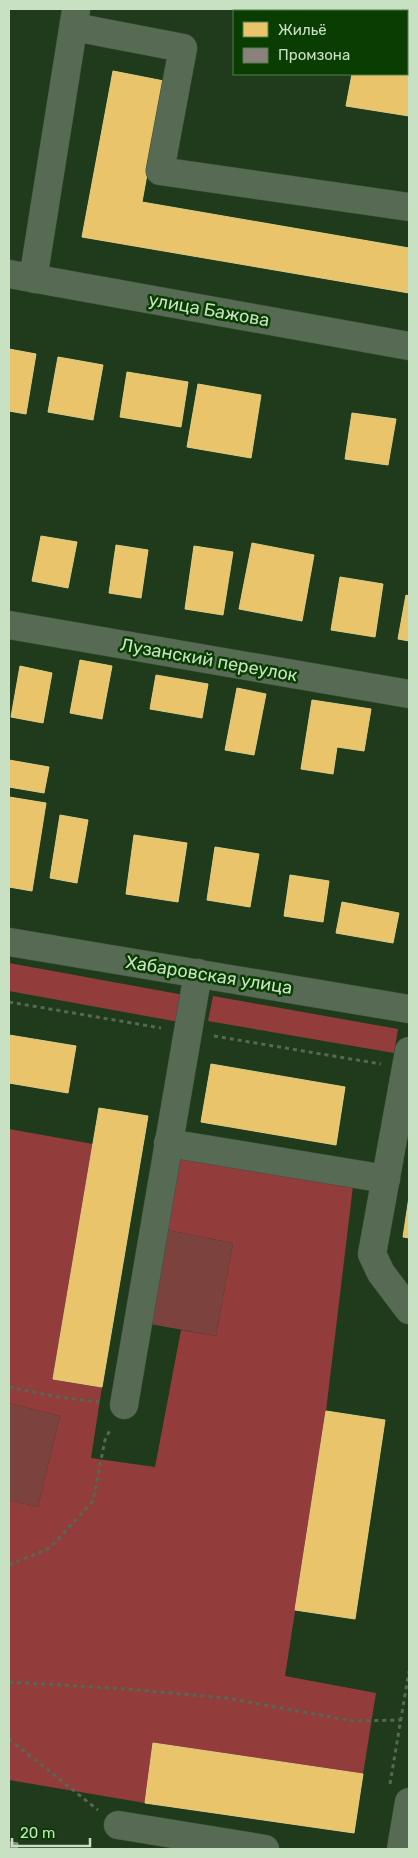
<svg xmlns="http://www.w3.org/2000/svg" width="418" height="1858" font-family="Rubik,sans-serif">
	<style>
		.green { fill: #7c423e }
		.forest { fill: #923c3b }
		.homes { fill: #e9c46a; stroke: #dfcd84 }
		.industry { fill: #8a817c; stroke: #9c9e91 }
		.lines { fill: none; stroke-linecap: round; stroke-linejoin: round }
		.minor-casing { stroke: #3e533a; stroke-width: 29 }
		.path { stroke: #566853; stroke-width: 3; stroke-dasharray: 4 4; stroke-linecap: butt }
		.minor { stroke: #576a54; stroke-width: 28 }
		.labels { text-anchor: middle; stroke-width: 5; stroke-linejoin: round; paint-order: stroke }
		.street-label { font-size: 18px; fill: #c7e1c2; stroke: #093d01 }
	</style>
	<rect width="100%" height="100%" fill="#203b1b"/>
	<g class="green">
		<polygon points="167,1230 233,1243 216,1336 150,1324"/>
		<polygon points="9,1403 60,1416 38,1507 9,1500"/>
	</g>
	<g class="forest">
		<polygon points="9,963 184,995 179,1022 9,991"/>
		<polygon points="213,996 398,1029 394,1053 208,1021"/>
		<polygon points="9,1129 93,1144 53,1378 102,1387 91,1458 155,1467 181,1330 216,1336 233,1243 167,1230 179,1155 353,1186 326,1411 285,1676 376,1693 363,1774 154,1743 145,1803 9,1780 9,1500 38,1507 60,1416 9,1403"/>
	</g>
	<g class="homes">
		<polygon points="407,64 409,65 409,116 346,106 352,74 407,74"/>
		<polygon points="113,71 164,81 142,202 409,248 409,293 82,237"/>
		<polygon points="9,349 36,354 26,414 9,411"/>
		<polygon points="58,357 103,365 93,420 48,412"/>
		<polygon points="127,372 188,382 181,427 120,417"/>
		<polygon points="198,384 261,395 251,458 187,447"/>
		<polygon points="352,413 396,419 388,465 345,459"/>
		<polygon points="41,536 77,542 68,588 32,581"/>
		<polygon points="252,543 314,555 302,621 239,609"/>
		<polygon points="116,545 148,550 141,598 109,593"/>
		<polygon points="194,546 233,552 223,615 185,609"/>
		<polygon points="340,577 383,584 375,637 331,630"/>
		<polygon points="406,595 409,596 409,641 398,639"/>
		<polygon points="80,660 112,666 102,719 70,713"/>
		<polygon points="20,666 52,673 43,723 11,717"/>
		<polygon points="156,675 208,684 202,718 150,709"/>
		<polygon points="237,688 266,694 254,755 225,750"/>
		<polygon points="312,700 371,709 364,751 337,747 333,774 301,769"/>
		<polygon points="9,760 49,767 44,793 9,787"/>
		<polygon points="9,797 46,803 32,891 9,887"/>
		<polygon points="60,815 88,820 77,883 50,878"/>
		<polygon points="134,835 187,843 178,902 126,894"/>
		<polygon points="215,847 259,854 250,907 207,900"/>
		<polygon points="290,875 329,881 323,922 284,916"/>
		<polygon points="342,902 399,913 393,943 336,933"/>
		<polygon points="9,1035 76,1046 68,1093 9,1083"/>
		<polygon points="211,1064 345,1087 336,1145 201,1122"/>
		<polygon points="99,1108 148,1116 102,1387 53,1379"/>
		<polygon points="409,1197 409,1238 403,1237"/>
		<polygon points="326,1411 385,1420 355,1619 295,1610"/>
		<polygon points="153,1743 363,1774 354,1833 145,1803"/>
	</g>
	<polygon class="industry" points="9,1842 18,1843 17,1849 9,1849"/>
	<g class="lines">
		<g class="minor-casing">
			<g id="minor">
				<polyline points="74,27 183,48 160,171 409,207"/>
				<polyline points="9,274 409,346"/>
				<polyline points="35,279 35,267 76,10"/>
				<polyline points="9,625 409,694"/>
				<polyline points="9,942 409,1009"/>
				<polyline points="409,1051 372,1254 381,1273 409,1310"/>
				<polyline points="168,1143 386,1179"/>
				<polyline points="124,1405 198,973"/>
				<polyline points="118,1825 265,1849"/>
				<polyline points="401,1849 409,1802"/>
			</g>
		</g>
		<g class="path">
			<polyline points="9,1002 161,1028"/>
			<polyline points="214,1036 381,1064"/>
			<polyline points="9,1387 58,1397 99,1402"/>
			<polyline points="9,1565 50,1548 93,1501 105,1440 111,1428"/>
			<polyline points="9,1682 127,1689 226,1698 353,1721 401,1720"/>
			<polyline points="9,1739 98,1810"/>
			<polyline points="390,1784 409,1671"/>
		</g>
		<use href="#minor" class="minor"/>
	</g>
	<g class="labels">
		<g class="street-label">
			<text transform="translate(209 310) rotate(10)" y="6">улица Бажова</text>
			<text transform="translate(209 660) rotate(10)" y="6">Лузанский переулок</text>
			<text transform="translate(209 975) rotate(9)" y="6">Хабаровская улица</text>
		</g>
	</g>
	<rect width="418" height="1858" fill="none" stroke="#c7e1c2" stroke-width="20"/>
	<rect x="233" y="10" width="175" height="65" fill="#093d01" stroke="#557f4e"/>
	<rect x="243" y="22" width="25" height="15" fill="#e9c46a" stroke="#557f4e"/>
	<text x="278" y="35" font-size="15" fill="#c7e1c2">Жильё</text>
	<rect x="243" y="48" width="25" height="15" fill="#8a817c" stroke="#557f4e"/>
	<text x="278" y="60" font-size="15" fill="#c7e1c2">Промзона</text>
	<path d="M12 1838v8h78v-8" fill="none" stroke="#c7e1c2" stroke-width="2.5"/>
	<text x="20" y="1838" font-size="15" fill="#c7e1c2" stroke="#093d01" stroke-width="4" paint-order="stroke">20 m</text>
</svg>
